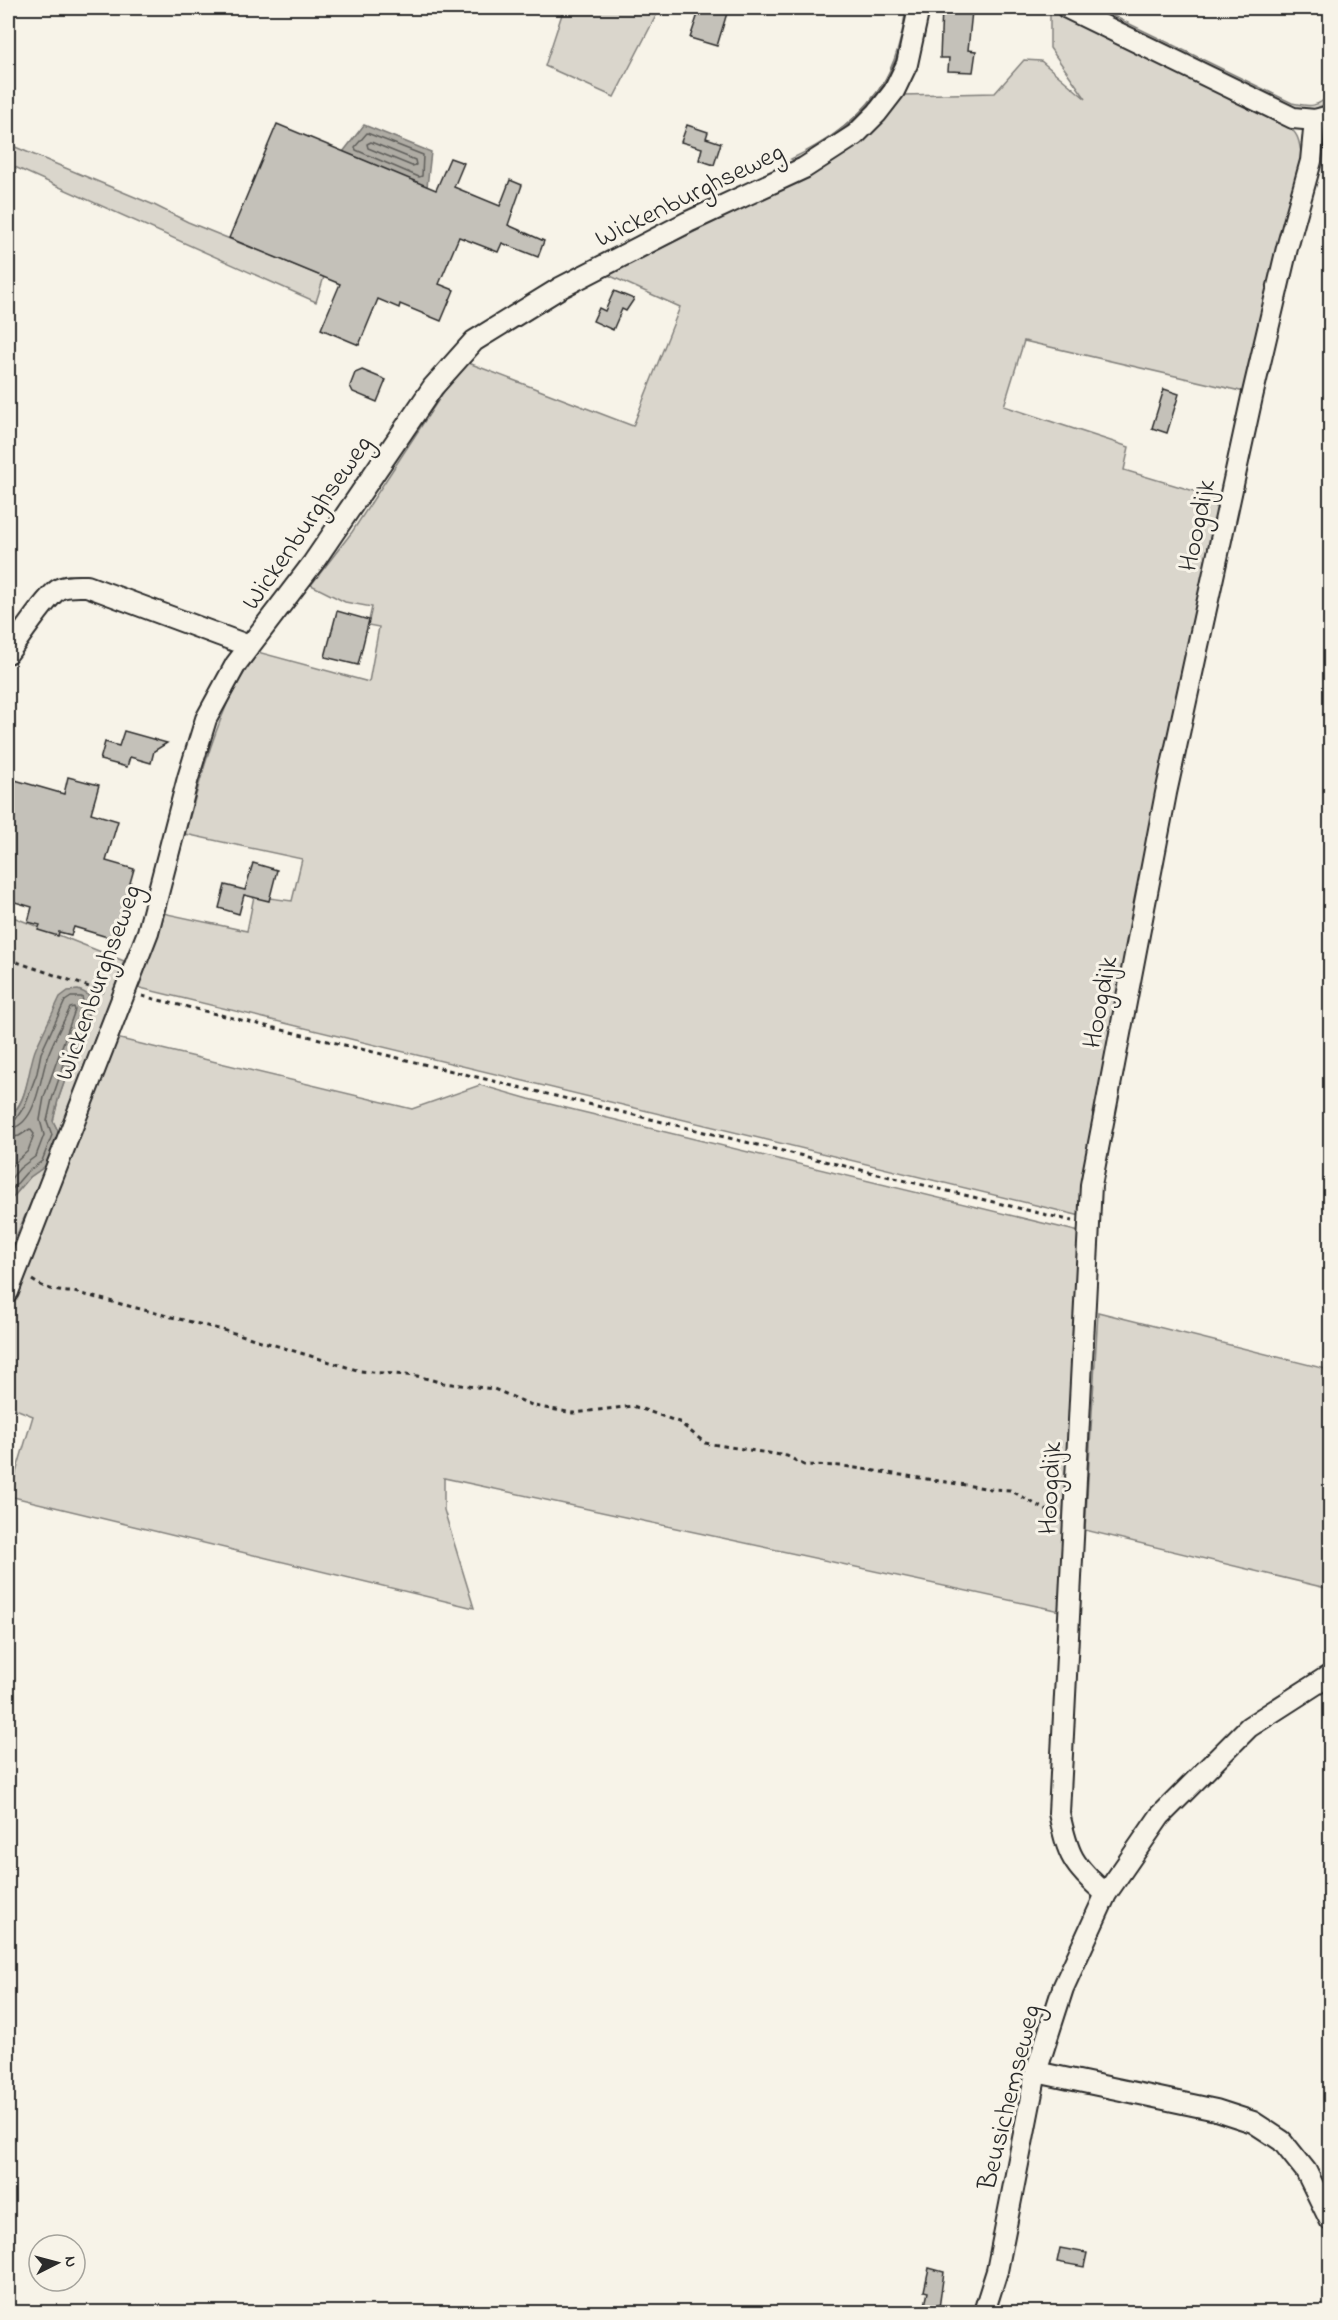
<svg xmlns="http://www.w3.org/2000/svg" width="1338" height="2320" font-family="'Indie Flower',sans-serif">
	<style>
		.green { fill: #dad6cc; stroke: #82807c; stroke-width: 1.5 }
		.water { fill: #afaca4; stroke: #7a7874; stroke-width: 1.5 }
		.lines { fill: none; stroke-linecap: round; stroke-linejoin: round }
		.shore { stroke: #605f5b; stroke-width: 1.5 }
		.stream { stroke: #7a7874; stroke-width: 5 }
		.building { fill: #c4c1b9; stroke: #2b2b2b; stroke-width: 1.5 }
		.minor-casing { stroke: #2b2b2b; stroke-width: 24 }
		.path { stroke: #2b2b2b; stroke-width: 3; stroke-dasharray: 4.5 4.5; stroke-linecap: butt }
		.minor { stroke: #f7f3e8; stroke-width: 20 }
		.labels { text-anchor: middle; stroke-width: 6; stroke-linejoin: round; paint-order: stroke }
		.street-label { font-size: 27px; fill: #2b2b2b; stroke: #f7f3e8 }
	</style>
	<rect width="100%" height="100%" fill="#f7f3e8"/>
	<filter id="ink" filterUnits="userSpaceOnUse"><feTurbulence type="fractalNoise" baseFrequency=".0167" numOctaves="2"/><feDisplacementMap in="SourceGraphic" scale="12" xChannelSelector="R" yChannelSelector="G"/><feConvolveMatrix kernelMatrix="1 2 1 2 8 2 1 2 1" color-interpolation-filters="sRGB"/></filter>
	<g filter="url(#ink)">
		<g class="green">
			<polygon points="564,8 660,8 614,97 545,66"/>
			<path d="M906,8H912L907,39L891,82L856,126L800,162L791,159C861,125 897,87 906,8Z"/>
			<path d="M1050,8L1286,124C1302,137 1298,143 1303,161L1249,393L1024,341L1004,406L1129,447L1124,470L1224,500L1085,1217L136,987L163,913L247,931L254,896L292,901L302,859L185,834C197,792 208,749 225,709C233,688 246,670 258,652L369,682L379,627L368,625L372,607L345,602L311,585L352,532L456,373L466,362L633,426L680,307L608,275L744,207L826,162L902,95L995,93L1024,60L1041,61L1086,99L1050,48Z"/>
			<path d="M1081,8H1097L1292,103C1309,107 1319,108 1330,93V110L1295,111Z"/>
			<polygon points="8,144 154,205 188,222 324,277 316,302 8,164"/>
			<path d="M8,915L124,961L85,1070L59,1133L53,1121L58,1100L91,1006C79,1013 49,1026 43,1036C31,1054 28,1108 8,1116Z"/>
			<polygon points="116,1038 412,1109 480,1085 529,1099 1084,1233 1060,1611 444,1478 444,1510 474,1608 9,1496 33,1416 8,1406 8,1303 38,1233"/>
			<polygon points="47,1165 8,1255 8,1203 30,1177"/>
			<polygon points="1098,1312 1330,1370 1330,1589 1085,1530"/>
		</g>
		<g class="water">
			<polygon points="364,125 431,152 427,187 343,152"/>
			<path d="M78,990C88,993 90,996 91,1006L58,1100L53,1121L59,1133L47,1165L30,1177L8,1203V1116C28,1108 28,1065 36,1048C44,1031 52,1014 60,997L68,991Z"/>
		</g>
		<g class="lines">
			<g class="shore">
				<polygon points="367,133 423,155 422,176 419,177 356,150 355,147"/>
				<polygon points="371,142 415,160 416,165 412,166 368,148 367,144"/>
				<polyline points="8,1121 16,1119 25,1105 37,1073 41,1053 65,1001 71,997 82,997 84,1006 52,1099 47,1121 52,1135 42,1161 26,1173 8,1194"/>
				<path d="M8,1129C37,1127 40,1076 48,1055C54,1039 63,1023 70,1008L74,1007L75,1010L44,1097L40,1120L44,1135L36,1156L20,1168L8,1182"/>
				<polyline points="8,1138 19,1136 30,1129 34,1134 28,1151 8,1169"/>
			</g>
			<g class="stream">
				<polyline points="905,27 908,8"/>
				<polyline points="1316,110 1330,104"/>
				<path d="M814,150C853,126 886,95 901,50"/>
			</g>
		</g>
		<g class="building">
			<polygon points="700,8 711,8 727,13 717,46 690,38"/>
			<polygon points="942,8 972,11 968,50 976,51 973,72 948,71 949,58 940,58"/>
			<polygon points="277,124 436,190 450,158 464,163 454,187 500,206 510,180 522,185 508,225 544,241 538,257 502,243 498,252 459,237 439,284 454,290 441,321 400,304 399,308 378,299 359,345 321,329 340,284 229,238"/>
			<polygon points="687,125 708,132 706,138 721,143 714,165 699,160 702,148 681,142"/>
			<polygon points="614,291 634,299 626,311 622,309 613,330 593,321 599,308 605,311"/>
			<polygon points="362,370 386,380 377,402 353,392 350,386 355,373"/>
			<polygon points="1164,389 1179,394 1167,433 1152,428"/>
			<polygon points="337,611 369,620 358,665 325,657"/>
			<polygon points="124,731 167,743 154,751 151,763 130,757 127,767 100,760 105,742 119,746"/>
			<polygon points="68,777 99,785 91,813 118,821 106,861 134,869 114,939 74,927 71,935 59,932 58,936 38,930 40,925 28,922 32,907 8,900 8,778 64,794"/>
			<polygon points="253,863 277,870 269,901 244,895 239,914 219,908 225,885 245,890"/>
			<polygon points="1060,2248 1087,2253 1084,2267 1057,2262"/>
			<polygon points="929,2268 944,2272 939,2308 925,2305 928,2292 924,2291"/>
		</g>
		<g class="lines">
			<g class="minor-casing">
				<g id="minor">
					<polyline points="1067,8 1293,118 1315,120 1330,116"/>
					<path d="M8,653C18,640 46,597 59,589C67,585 78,586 87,586L249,646"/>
					<polyline points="8,1292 148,932 188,778 206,719 236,664 313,563 433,387 474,341 560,288 688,222 804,168 855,135 877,113 894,91 907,64 919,8"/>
					<path d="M1106,1894C1072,1865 1068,1855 1059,1813L1091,1185L1166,793L1252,397L1287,248L1311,161L1315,120"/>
					<polyline points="1036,2072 1216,2110 1253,2122 1282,2141 1306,2171 1330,2220"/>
					<polyline points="984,2312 997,2271 1036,2072 1063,1988 1106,1894 1160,1816 1249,1727 1330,1675"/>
				</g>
			</g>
			<g class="path">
				<polyline points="8,959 104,992"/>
				<polyline points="142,996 1072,1221"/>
				<path d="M32,1280C45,1289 57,1292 74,1292L238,1334L360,1371L417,1376L443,1383L494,1389L534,1406L573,1413L633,1406L679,1422L705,1443L787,1456L804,1465L843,1466L991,1489L1010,1490L1053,1514L1057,1515"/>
			</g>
			<use href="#minor" class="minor"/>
		</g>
	</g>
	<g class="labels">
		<g class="street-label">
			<text transform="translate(689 194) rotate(-26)" y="9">Wickenburghseweg</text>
			<text transform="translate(306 522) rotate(-55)" y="9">Wickenburghseweg</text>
			<text transform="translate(1196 525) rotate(-78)" y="9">Hoogdijk</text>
			<text transform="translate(97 982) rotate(-70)" y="9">Wickenburghseweg</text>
			<text transform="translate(1099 1002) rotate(-79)" y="9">Hoogdijk</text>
			<text transform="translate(1049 1488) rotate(-87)" y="9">Hoogdijk</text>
			<text transform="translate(1008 2097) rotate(-76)" y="9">Beusichemseweg</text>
		</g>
	</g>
	<rect width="1338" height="2320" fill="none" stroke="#f7f3e8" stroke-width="30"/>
	<rect x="15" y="15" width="1308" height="2290" fill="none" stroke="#2b2b2b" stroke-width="2" filter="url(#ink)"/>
	<g transform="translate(57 2263) rotate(84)"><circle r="28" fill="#f7f3e8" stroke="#a5a39c" stroke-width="1.5"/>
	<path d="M0-4.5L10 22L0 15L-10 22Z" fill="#2b2b2b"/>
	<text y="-9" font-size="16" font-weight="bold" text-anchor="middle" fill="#2b2b2b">N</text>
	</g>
</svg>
